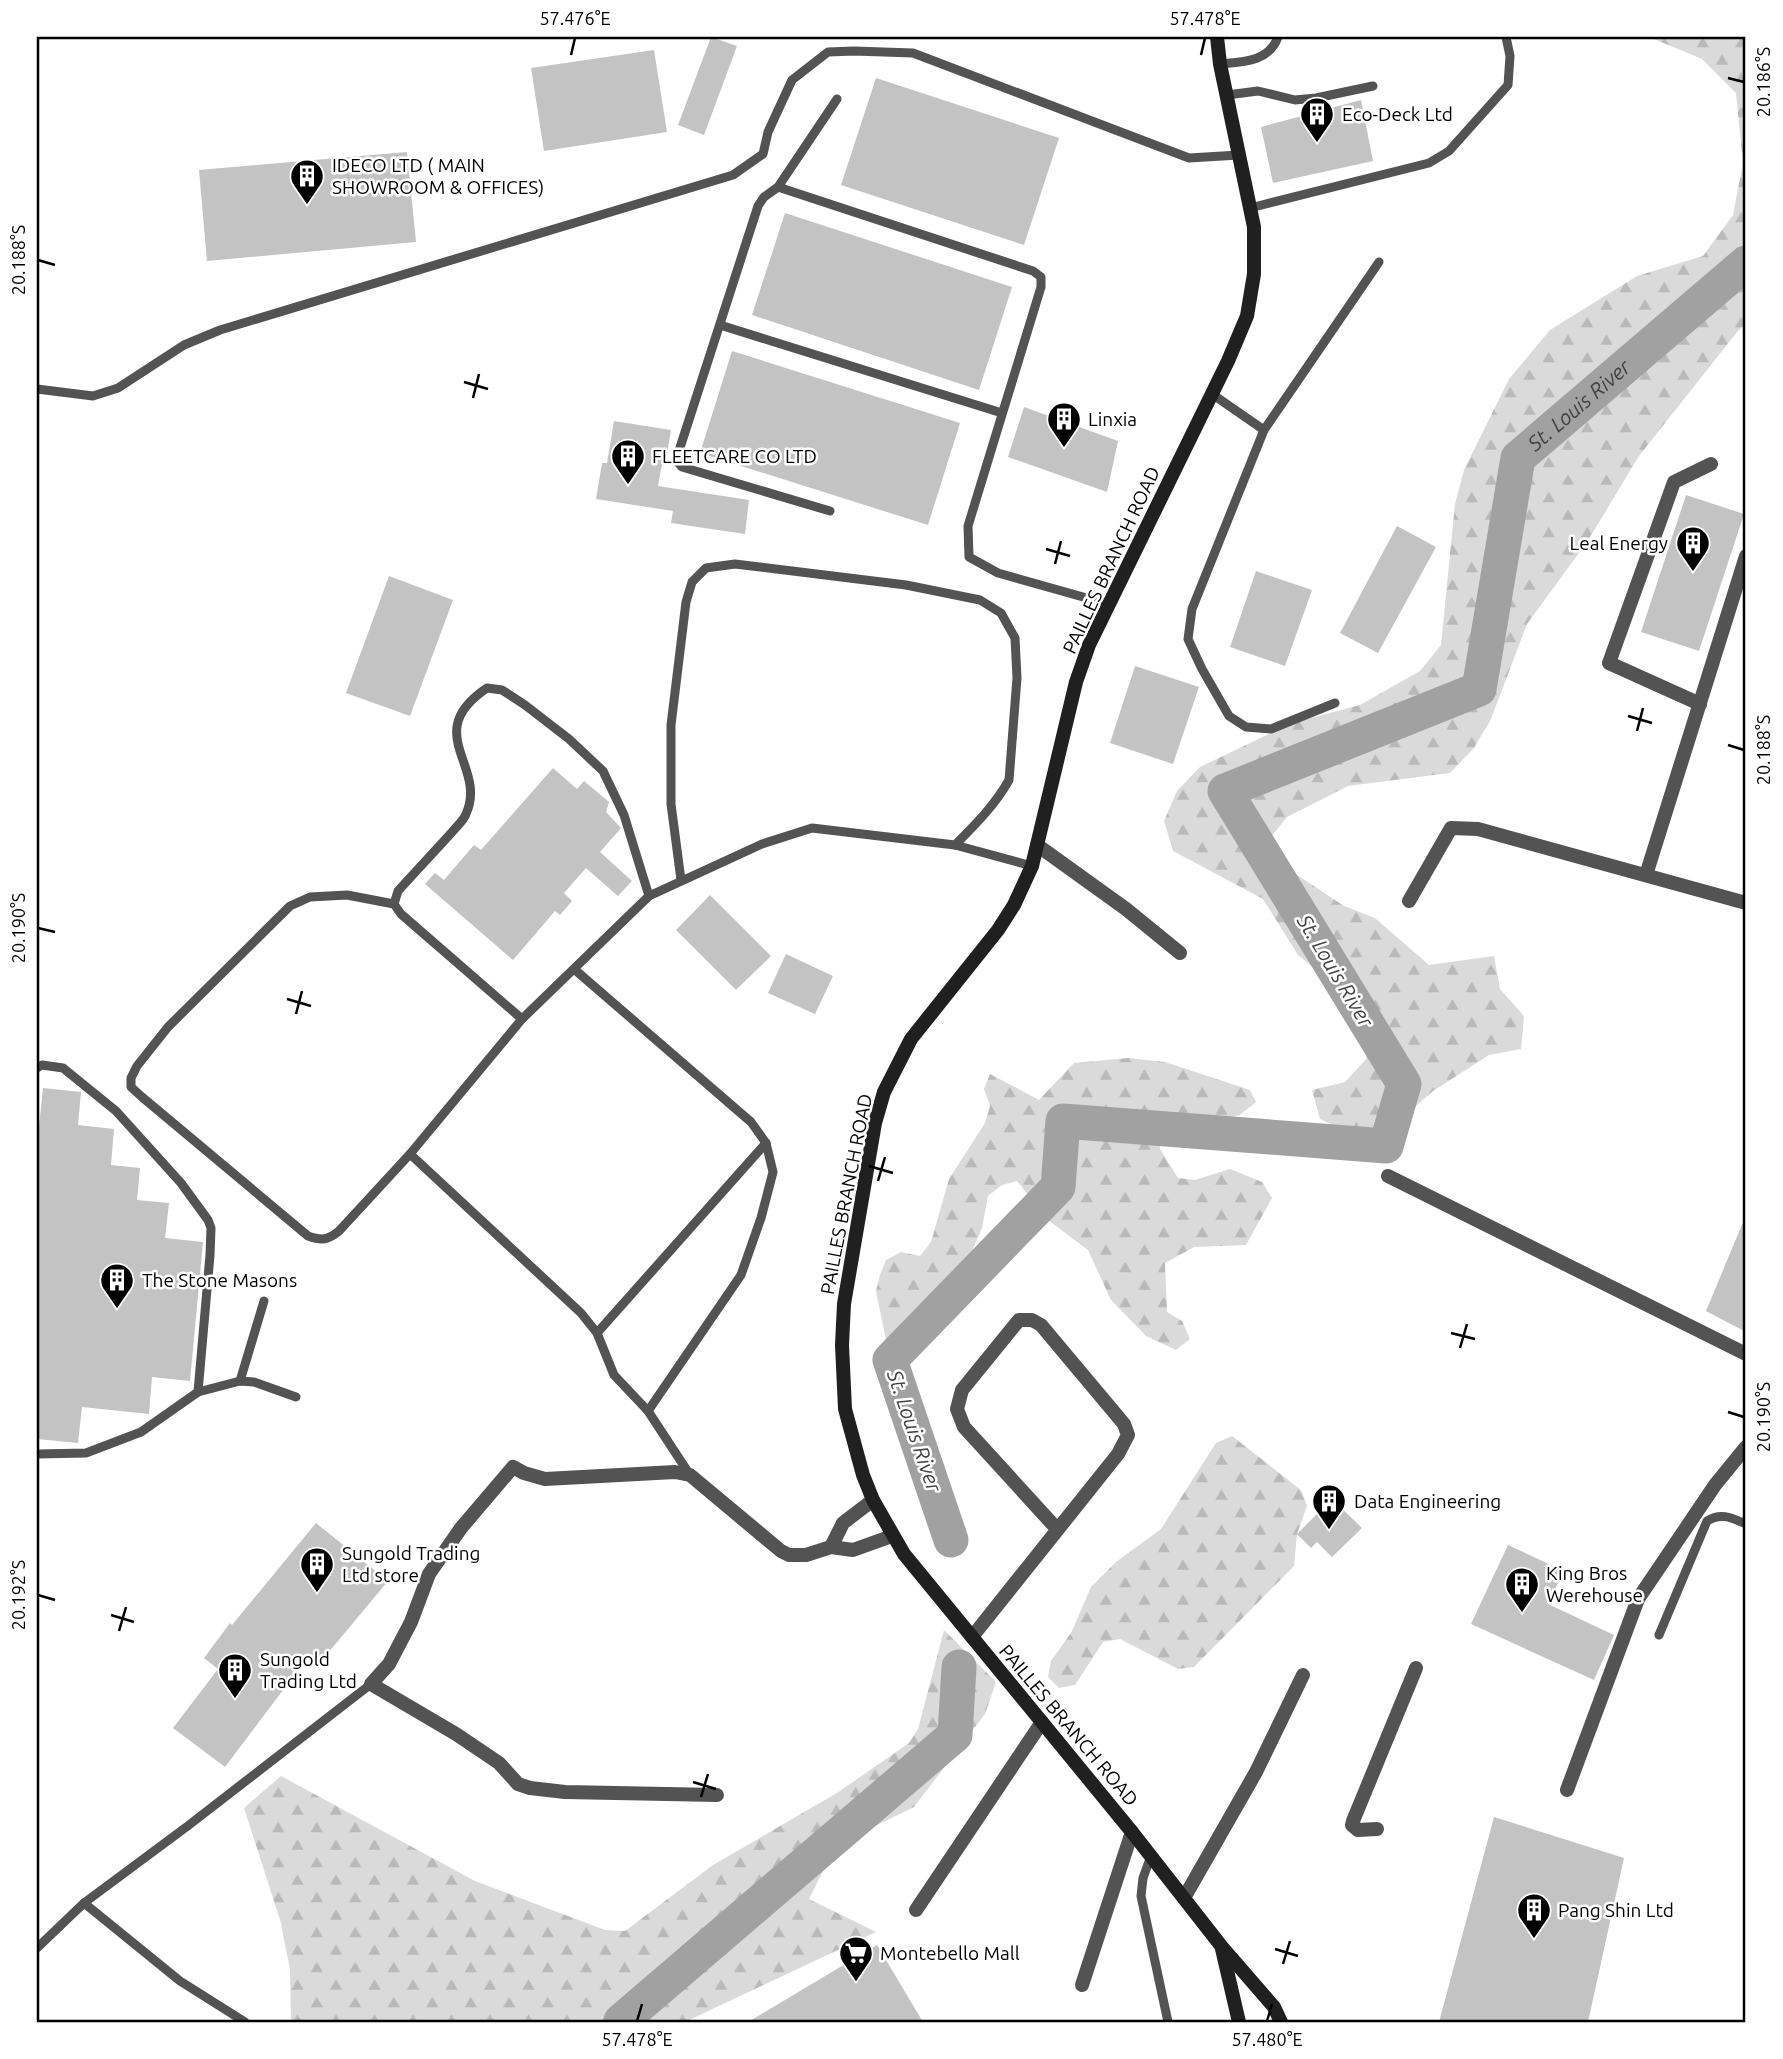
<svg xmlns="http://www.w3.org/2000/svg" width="1783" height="2059" font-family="Ubuntu,sans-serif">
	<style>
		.forest { fill: url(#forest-firs) }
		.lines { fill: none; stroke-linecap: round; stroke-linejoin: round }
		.river { stroke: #a1a1a1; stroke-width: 35 }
		.building { fill: #c3c3c3 }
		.lane { stroke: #535353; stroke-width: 9 }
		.street { stroke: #535353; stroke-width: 14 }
		.secondary { stroke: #202020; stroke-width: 14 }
		.ticks { fill: none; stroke: #000; stroke-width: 2.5 }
		.labels { text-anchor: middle; stroke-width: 5; stroke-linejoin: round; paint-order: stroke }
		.poi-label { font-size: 19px; fill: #000; stroke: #fff; text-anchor: start }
		.street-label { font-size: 19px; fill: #000; stroke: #fff }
		.water-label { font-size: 21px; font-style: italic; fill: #424242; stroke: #fff }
		.neatline { fill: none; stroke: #000; stroke-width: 2.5 }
		.ticks-label { font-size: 18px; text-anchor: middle; fill: #000 }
	</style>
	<defs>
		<pattern id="forest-firs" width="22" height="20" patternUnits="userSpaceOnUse" patternTransform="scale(1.75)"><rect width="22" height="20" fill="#dadada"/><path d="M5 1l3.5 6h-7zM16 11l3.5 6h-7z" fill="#b9b9b9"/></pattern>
	</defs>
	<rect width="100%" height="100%" fill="#fff"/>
	<g class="forest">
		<polygon points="1649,37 1746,37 1746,324 1737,332 1639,456 1587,542 1527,624 1491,719 1474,748 1450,773 1348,786 1287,817 1267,842 1288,869 1344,906 1375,918 1429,965 1494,956 1500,989 1524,1016 1521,1049 1489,1055 1433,1091 1383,1135 1350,1133 1320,1119 1312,1090 1345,1082 1366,1059 1369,1025 1350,998 1298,955 1263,899 1173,851 1164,821 1177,791 1200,767 1292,723 1360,705 1420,671 1441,645 1455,504 1464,470 1509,379 1550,330 1637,276 1703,256 1733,215 1743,163 1736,93 1702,59"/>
		<polygon points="1128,1058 1165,1062 1250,1090 1256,1102 1240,1115 1159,1132 1160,1149 1178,1178 1195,1180 1230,1169 1262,1182 1272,1198 1246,1245 1194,1247 1165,1263 1167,1312 1182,1321 1190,1339 1176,1350 1146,1336 1111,1300 1088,1250 1048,1220 1017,1181 1002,1185 988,1196 982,1228 934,1338 886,1340 876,1291 880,1275 886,1260 901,1252 920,1256 931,1242 949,1179 985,1123 990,1106 984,1089 990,1074 1039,1100 1074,1063"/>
		<polygon points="1232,1436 1301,1490 1307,1506 1297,1534 1294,1566 1194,1667 1178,1669 1120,1639 1103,1642 1075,1685 1059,1688 1048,1677 1051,1661 1071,1633 1091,1587 1116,1562 1161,1529 1216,1443"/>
		<polygon points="944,1630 996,1682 985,1714 914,1807 855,1836 830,1857 809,1899 876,1932 685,2022 291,2022 290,1970 281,1923 244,1808 281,1776 475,1881 605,1930 625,1931 713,1865 837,1793 909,1743 918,1729"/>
	</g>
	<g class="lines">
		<g class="river">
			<path id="s1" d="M951,1540L890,1360L1058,1187L1063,1121L1386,1146L1404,1084L1225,791L1479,689L1518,458L1746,263"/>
			<polyline points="621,2021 955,1735 959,1667"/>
		</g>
	</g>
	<g class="building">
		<polygon points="711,37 737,46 704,135 678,125"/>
		<polygon points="654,50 667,132 544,151 531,68"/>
		<polygon points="876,78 1059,138 1024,245 841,185"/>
		<polygon points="1361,100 1373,161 1273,183 1261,127"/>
		<polygon points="407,152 416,242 207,261 199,170"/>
		<polygon points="785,213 1012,287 979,390 752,315"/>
		<polygon points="732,351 960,423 928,525 700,453"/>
		<polygon points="1024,407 1118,441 1107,492 1008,457"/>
		<polygon points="614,421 671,430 667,454 664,453 658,486 749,500 745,534 671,523 673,511 596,499 602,463 607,463"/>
		<polygon points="1686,495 1744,514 1699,651 1641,632"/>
		<polygon points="1397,526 1436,547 1378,653 1340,633"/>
		<polygon points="1256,571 1312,590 1285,666 1230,647"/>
		<polygon points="389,576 453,600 410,716 346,693"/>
		<polygon points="1135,666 1199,687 1173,764 1110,743"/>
		<polygon points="553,768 577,789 584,781 609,802 606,812 621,828 600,852 632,881 618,896 586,868 564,893 572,901 560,915 555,911 513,960 425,884 435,873 444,880 474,845 481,850"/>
		<polygon points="710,895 771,956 736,990 676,930"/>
		<polygon points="786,954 833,976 815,1014 768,993"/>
		<polygon points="43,1088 81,1092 78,1125 114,1129 111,1165 140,1168 137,1200 169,1203 165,1238 203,1242 190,1381 152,1377 149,1414 82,1407 78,1443 37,1439 37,1147"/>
		<polygon points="1746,1215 1746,1332 1706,1311"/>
		<polygon points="1332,1499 1362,1528 1332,1557 1317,1542 1311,1548 1297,1534"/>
		<polygon points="316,1523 388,1581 318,1665 308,1657 225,1767 173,1728 218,1669 204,1658 230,1623 232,1625"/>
		<polygon points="1508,1545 1564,1571 1548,1604 1614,1635 1594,1680 1471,1624"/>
		<polygon points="1494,1817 1624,1858 1588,2022 1439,2022"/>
		<polygon points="877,1945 923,2022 748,2022"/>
	</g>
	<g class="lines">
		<g class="lane">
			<path d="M1220,64C1243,62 1269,62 1278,37"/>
			<polyline points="1227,95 1258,91 1295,100 1316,98 1373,86"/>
			<polyline points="778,187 1033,271 1041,277 1041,287 968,526 969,557 998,573 1108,604"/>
			<polyline points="1250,208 1429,163 1449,151 1508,85 1510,56 1506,37"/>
			<polyline points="720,325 1002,413"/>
			<polyline points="37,389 93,396 118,388 184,345 220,330 733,175 763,154 768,132 792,80 828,52 854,51 913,53 1189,158 1239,155"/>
			<polyline points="1212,394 1264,430"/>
			<polyline points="830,511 682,467 676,460 758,206 764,197 778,187 837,99"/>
			<polyline points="1335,703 1271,729 1246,727 1229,716 1202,669 1188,639 1192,609 1264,430 1379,262"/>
			<path d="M681,880L671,804V725L686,602L692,582L706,568L735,564L906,585L980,600L1001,613L1015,638L1017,678L1009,780C995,805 975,825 955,845"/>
			<path d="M394,904L347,895L310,897L290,906L168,1027L137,1066L131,1078V1087L142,1097L308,1236C322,1241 328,1240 339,1231L410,1154L522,1019L649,896L762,844L812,828L955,845L1032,866"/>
			<polyline points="574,969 751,1122 766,1143 773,1172 761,1218 741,1275 648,1411 690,1475"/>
			<path d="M522,1019L401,914L394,904L398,891C416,871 435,851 453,831C457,826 464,820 466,814C488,766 420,733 487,688L502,690L525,705L569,739L603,771L624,815L649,896"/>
			<polyline points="37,1068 42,1065 63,1068 116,1111 181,1183 208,1220 211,1228 210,1255 198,1392"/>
			<polyline points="410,1154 581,1313 597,1333 614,1375 648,1411"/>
			<polyline points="597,1333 766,1143"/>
			<polyline points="240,1381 264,1301"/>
			<polyline points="37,1454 86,1453 141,1432 198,1392 240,1381 254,1382 296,1397"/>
			<path d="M1659,1635L1707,1521C1721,1512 1732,1518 1746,1524"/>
			<polyline points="1151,1856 1143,1878 1141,1896 1168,2022"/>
			<polyline points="84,1903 180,1981 245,2022"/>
			<polyline points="37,1948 84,1903 189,1825 371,1684"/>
		</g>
		<g class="street">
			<polyline points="1700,704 1609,663 1674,482 1711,464"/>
			<polyline points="1037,845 1126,909 1180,953"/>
			<polyline points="1646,875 1746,556"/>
			<polyline points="1409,901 1451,828 1478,829 1746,903"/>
			<polyline points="1388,1176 1746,1354"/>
			<polyline points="831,1547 843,1523 873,1500"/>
			<polyline points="972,1637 1118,1454 1128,1435 1124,1424 1041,1325 1032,1320 1019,1320 962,1390 957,1409 964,1427 1057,1529"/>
			<polyline points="1567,1790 1638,1599 1715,1485 1746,1447"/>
			<polyline points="717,1795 565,1792 530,1788 518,1784 499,1763 456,1734 371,1684 389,1664 411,1622 429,1574 461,1528 513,1467 524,1473 545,1479 675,1472 690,1475 781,1551 789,1555 806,1555 831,1547 853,1550 892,1536"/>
			<polyline points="1377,1829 1358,1830 1352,1825 1353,1821 1416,1668"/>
			<polyline points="1184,1898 1256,1772 1303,1675"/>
			<polyline points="916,1910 1042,1722"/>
			<polyline points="1082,1985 1132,1832"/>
		</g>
		<g class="secondary">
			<polyline points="1217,37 1220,64 1254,227 1254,274 1247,316 1228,361 1089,645 1076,682 1032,866 1014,905 998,930 911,1039 884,1092 875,1123 844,1304 842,1345 845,1409 863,1475 873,1500 904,1554 1132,1832 1222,1947 1274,2007 1281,2022"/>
			<polyline points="1222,1949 1239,2022"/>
		</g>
	</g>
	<path class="ticks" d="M571,55L575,38M1201,55L1205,38M1728,78L1744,82M38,260L55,265M464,382L488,389M473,398L479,374M1046,549L1070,556M1055,564L1061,541M1628,716L1652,723M1637,731L1643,708M1728,745L1744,750M38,928L55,932M287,999L311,1006M296,1014L302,991M869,1166L893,1173M878,1181L885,1157M1451,1333L1475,1339M1460,1348L1467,1324M1728,1412L1744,1417M38,1595L55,1600M111,1615L134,1622M119,1631L126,1607M693,1782L716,1789M701,1797L708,1774M1275,1949L1298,1956M1283,1964L1290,1941M637,2021L642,2004M1267,2021L1272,2004"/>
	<defs>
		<g id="building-pin" transform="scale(1.75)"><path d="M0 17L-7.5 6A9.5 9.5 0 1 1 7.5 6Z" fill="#000" stroke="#fff"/><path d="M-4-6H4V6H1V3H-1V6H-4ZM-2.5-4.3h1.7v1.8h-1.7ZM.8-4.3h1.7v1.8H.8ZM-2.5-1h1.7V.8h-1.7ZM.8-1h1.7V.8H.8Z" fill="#fff"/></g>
		<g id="supermarket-pin" transform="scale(1.75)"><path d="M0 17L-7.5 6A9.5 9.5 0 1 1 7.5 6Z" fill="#000" stroke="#fff"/><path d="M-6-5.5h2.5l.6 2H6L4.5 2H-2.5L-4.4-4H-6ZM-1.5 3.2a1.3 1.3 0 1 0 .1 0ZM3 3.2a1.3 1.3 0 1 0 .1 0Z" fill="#fff"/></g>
	</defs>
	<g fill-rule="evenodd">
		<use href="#building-pin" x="1317" y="114"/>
		<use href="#building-pin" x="307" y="176"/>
		<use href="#building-pin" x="1064" y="419"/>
		<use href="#building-pin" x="628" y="456"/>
		<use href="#building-pin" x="1693" y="543"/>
		<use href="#building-pin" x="117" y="1280"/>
		<use href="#building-pin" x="1329" y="1501"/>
		<use href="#building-pin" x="317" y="1564"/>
		<use href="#building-pin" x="1522" y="1584"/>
		<use href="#building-pin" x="235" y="1670"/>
		<use href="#building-pin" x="1534" y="1910"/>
		<use href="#supermarket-pin" x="856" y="1953"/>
	</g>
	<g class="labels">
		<g class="poi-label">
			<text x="1342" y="121">Eco-Deck Ltd</text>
			<text x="332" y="172">IDECO LTD ( MAIN<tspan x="332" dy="22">SHOWROOM &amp; OFFICES)</tspan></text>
			<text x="1088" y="426">Linxia</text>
			<text x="652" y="463">FLEETCARE CO LTD</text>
			<text x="1668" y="550" text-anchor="end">Leal Energy</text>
			<text x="142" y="1287">The Stone Masons</text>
			<text x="1354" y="1508">Data Engineering</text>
			<text x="342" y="1560">Sungold Trading<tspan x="342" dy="22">Ltd store</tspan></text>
			<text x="1546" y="1580">King Bros<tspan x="1546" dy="22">Werehouse</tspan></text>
			<text x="260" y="1666">Sungold<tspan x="260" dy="22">Trading Ltd</tspan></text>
			<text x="1558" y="1917">Pang Shin Ltd</text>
			<text x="880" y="1960">Montebello Mall</text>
		</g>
		<g class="street-label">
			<text transform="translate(1111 560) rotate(-65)" y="7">PAILLES BRANCH ROAD</text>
			<text transform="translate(846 1194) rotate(-79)" y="7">PAILLES BRANCH ROAD</text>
			<text transform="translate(1069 1725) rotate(50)" y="7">PAILLES BRANCH ROAD</text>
		</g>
		<g class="water-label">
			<text dy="7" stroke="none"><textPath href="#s1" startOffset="1818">St. Louis River</textPath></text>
			<text transform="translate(1335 971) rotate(59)" y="7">St. Louis River</text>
			<text transform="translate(914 1431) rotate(71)" y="7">St. Louis River</text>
		</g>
	</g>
	<rect width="1783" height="2059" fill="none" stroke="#ffffff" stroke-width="77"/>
	<rect x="38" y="38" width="1706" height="1983" class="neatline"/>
	<g class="ticks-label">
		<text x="575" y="25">57.476°E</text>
		<text x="1205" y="25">57.478°E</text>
		<text transform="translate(1764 82) rotate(-90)" y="6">20.186°S</text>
		<text transform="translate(19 260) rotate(-90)" y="6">20.188°S</text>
		<text transform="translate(1764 750) rotate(-90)" y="6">20.188°S</text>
		<text transform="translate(19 928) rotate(-90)" y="6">20.190°S</text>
		<text transform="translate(1764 1417) rotate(-90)" y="6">20.190°S</text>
		<text transform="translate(19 1595) rotate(-90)" y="6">20.192°S</text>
		<text x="637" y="2046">57.478°E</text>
		<text x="1267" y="2046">57.480°E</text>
	</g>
</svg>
